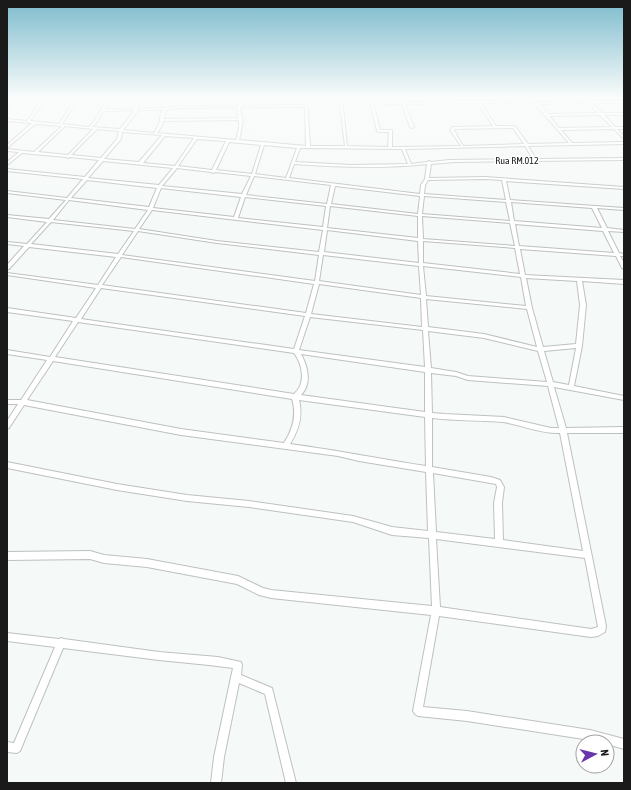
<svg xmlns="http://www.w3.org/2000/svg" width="631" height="790" font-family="'Asap Condensed',sans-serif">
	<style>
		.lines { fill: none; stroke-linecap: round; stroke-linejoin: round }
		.street-casing { stroke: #bdc1bf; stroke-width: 2 }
		.street { fill: #fff; fill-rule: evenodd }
		.labels { text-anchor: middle; stroke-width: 3; stroke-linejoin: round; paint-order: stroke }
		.far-street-label { font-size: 10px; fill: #191a19; stroke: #fff }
	</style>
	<rect width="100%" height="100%" fill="#f5f9f7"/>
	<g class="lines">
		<g class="street-casing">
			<g id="street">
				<polygon points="13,97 16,97 7,108 7,105"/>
				<path d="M44,97H47L30,121L59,124L76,97H79L62,124L89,127L95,120L108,97H111L105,109H134L138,97H141L137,109L165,108L171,97H174L168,108L174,106H238L239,101L238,97H241L243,101L241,106L305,105V97H307L310,146H345L339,97H342L347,146L388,147L389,132H379L377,131L369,97H372L373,103H402L400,97H403L405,102L477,101L475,97H478L480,101L533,100L531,97H534L538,102H587L583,97H586L590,101H624V103H592L602,113H624V115H604L615,127H624V129H617L624,136V139L614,129L561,130L572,143L624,142V144L528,146L536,159L624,158V160L455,162L431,164L429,178L485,177L624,187V189L506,181L510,200L624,208V210L597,208L607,228L624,230V232L608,231L619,253L624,254V256H620L624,263V269L622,268L616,256L520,249L525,275L624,280V284L582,281L586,305L582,346L574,386L624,396V400L554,387L566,428L624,427V433H567L606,626L605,632L598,636L591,637L439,616L423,707L467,711L590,730L624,739V749L607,744V742H599L590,740L467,721L418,716L415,714L413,711L431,615L271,598L259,595L237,584L147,567L104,563L90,559L7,560V552L90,551L104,555L147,559L238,576L263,588L271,590L432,606L429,538L392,535L353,522L249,507L187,501L117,490L7,468V462L117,484L187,495L249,501L353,516L392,527L428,531L426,472L359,461L338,456L181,435L24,405L9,428L7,429V421L18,404H7V400H21L47,360L7,354V350L50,357L73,321L7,312V308L76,318L96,288L7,275V273L98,285L116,257L29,247L9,269H7V265L24,246L7,244V242L27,244L47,222L7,217V215L49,219L66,200L7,193V191L67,198L83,179L7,171V169L85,177L99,160L70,157L68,158L66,157L22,153L7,165V162L19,152L7,151V149L34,152L62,126L35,124L7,148V145L32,123L7,121V119L27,121ZM534,102L535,104L569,143L528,144L515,126H496L481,103ZM478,103L493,126L453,127L450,130L461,146L400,147H392V130H380L374,105L402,104L410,127L412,128L414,127L405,104ZM588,103L598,113L548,114L539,104ZM237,107L238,118L164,119L165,113L167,110L174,108ZM240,107H305L306,146L239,140L241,132L243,119L242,118ZM134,110L132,114L120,129L92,127L97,122L103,111ZM137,110H163L161,113L159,124L154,133L123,130L135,115ZM600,115L612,127L559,128L549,116ZM239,120V128L236,140L157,133L163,124V121ZM65,126L93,129L68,155L38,152ZM513,128L524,144L463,146L454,130L455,129ZM97,129L119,131L117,139L101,158L71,155ZM122,132L162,135L139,162L104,159L121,139ZM165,136L194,138L175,166L143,163ZM197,139L226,141L212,170L178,166ZM229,142L261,145L252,174L216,170ZM264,145L297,148L286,178L255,174ZM525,146L533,159L449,160L431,162L429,161L427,162L411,164L405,149ZM300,148L402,149L408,164L351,165L295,162ZM103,161L173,168L159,185L88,178ZM294,164C338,167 383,169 427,164L425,179L421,185L420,194L289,178ZM177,168L211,172L213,173L215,172L251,176L242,194L162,186ZM254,176L331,185L327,204L246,195ZM485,179L502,180L506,200L424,194L425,185L428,180ZM87,180L157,188L149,207L71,198ZM335,186L420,196L418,214L331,204ZM161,188L241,197L234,217L153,208ZM424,196L506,202L510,221L422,214ZM245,197L326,206L323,227L238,218ZM69,200L148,210L135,229L53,220ZM511,202L592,208L602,228L514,221ZM330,206L418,216V238L327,228ZM152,210L323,230L319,252L217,241L139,229ZM422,216L510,223L515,246L423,239ZM51,222L134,231L118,254L31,244ZM515,224L603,231L614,253L519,246ZM327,230L418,241L419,263L324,252ZM138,231L217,243L319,255L315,281L122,255ZM423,241L515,248L520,274L423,263ZM323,255L419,266L421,295L319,281ZM121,257L314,284L306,313L102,285ZM423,266L521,277L526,306L426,296ZM526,278L577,281L580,305L576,344L543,347L532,308ZM319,284L421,298L422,327L311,314ZM101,288L305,316L294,349L81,319ZM426,299L527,309L537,347L484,334L428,327ZM310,317L423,330L425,367L299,350ZM78,322L294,353C303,365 306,384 294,394L55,357ZM428,331L484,338L538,351L547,382L468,376L456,372L431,368ZM576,348L569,385L553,382L544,351ZM301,354L425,372V412L301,395C312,384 308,367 301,354ZM53,361L292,399C297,415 293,429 284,443L181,429L27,400ZM431,373L456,376L468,380L548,386L559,428H551L504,417L445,414L432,413ZM299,400L425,417L426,466C380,459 336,450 290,444C299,430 303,416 299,400ZM432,418C455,421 479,420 503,422C522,425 541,434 560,433L583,551L503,540L502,503L504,487L500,480L491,477L432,467ZM433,473L496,484L497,487L494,503L495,539L436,532ZM436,539L585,558L598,627L591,629L440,607Z"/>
				<polygon points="7,633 59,639 61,638 64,639 159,652 218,657 241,662 242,665 241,675 272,688 296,783 286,783 265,694 239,683 224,757 221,783 211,783 214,757 233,668 209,665 159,660 63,648 20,751 17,753 7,752 7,742 14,743 55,647 7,641"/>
			</g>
		</g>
		<use href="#street" class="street"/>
	</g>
	<linearGradient id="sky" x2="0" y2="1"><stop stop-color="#7dbbcd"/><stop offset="0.47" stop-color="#fafcfb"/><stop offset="1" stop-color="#fafcfb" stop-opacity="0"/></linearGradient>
	<rect width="631" height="208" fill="url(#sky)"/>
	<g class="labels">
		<g class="far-street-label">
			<text x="517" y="164">Rua RM.012</text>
		</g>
	</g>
	<rect width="631" height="790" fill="none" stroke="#191a19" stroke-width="16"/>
	<g transform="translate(595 754) rotate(83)"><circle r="19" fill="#ffffff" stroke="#a3a3a3"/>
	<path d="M0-3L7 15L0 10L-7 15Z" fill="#6935ac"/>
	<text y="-6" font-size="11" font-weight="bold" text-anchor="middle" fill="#191a19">N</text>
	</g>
</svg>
